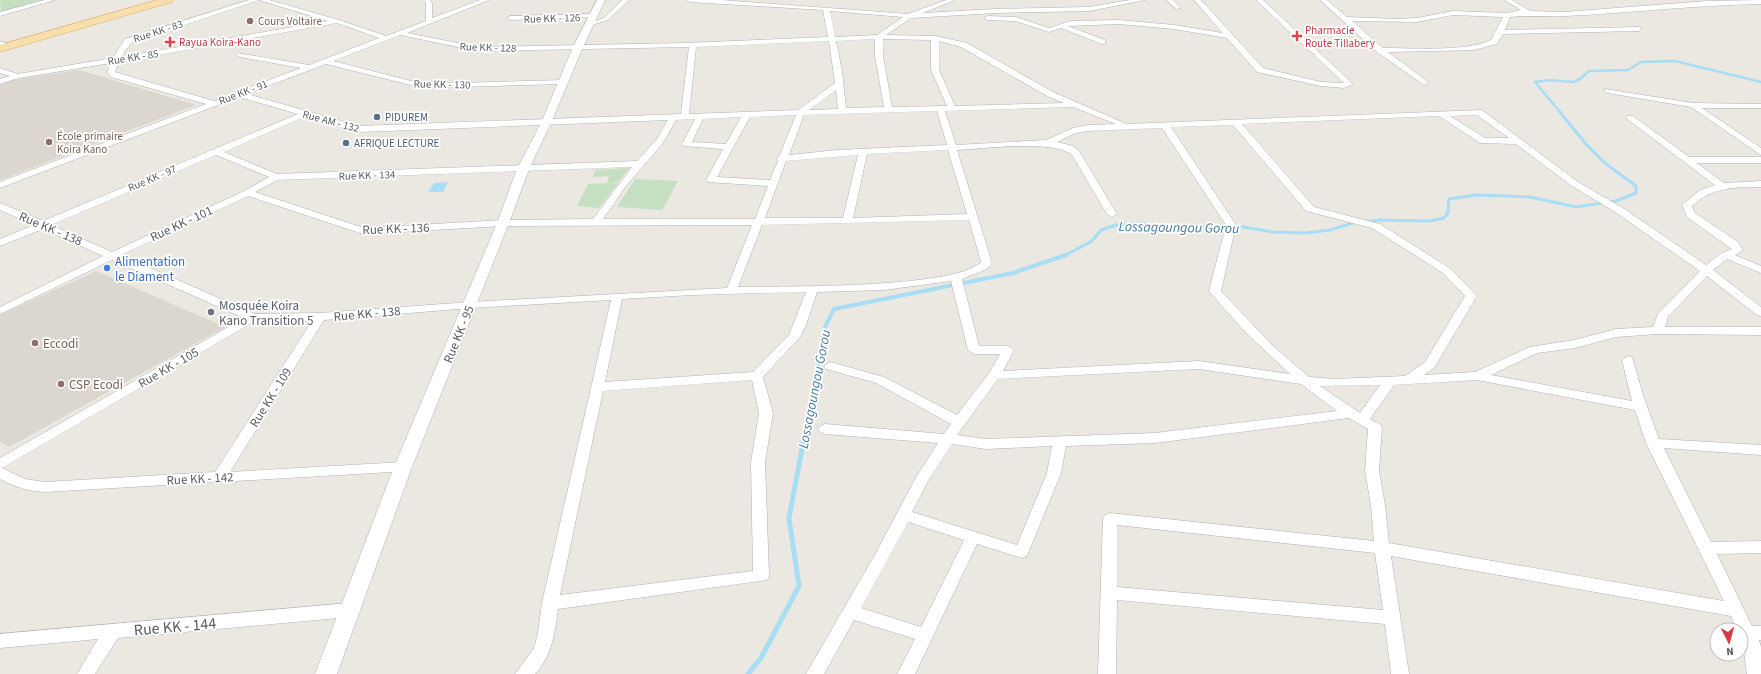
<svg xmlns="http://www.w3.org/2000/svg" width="1761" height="674" font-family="'Source Sans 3',sans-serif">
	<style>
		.education { fill: #dbd7cf }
		.green { fill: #c4e0c0 }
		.water { fill: #a7def5 }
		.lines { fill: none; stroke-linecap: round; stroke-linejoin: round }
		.stream-far3 { stroke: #a7def5; stroke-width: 2.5 }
		.stream-far2 { stroke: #a7def5; stroke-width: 3 }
		.stream-far1 { stroke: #a7def5; stroke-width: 4 }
		.stream { stroke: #a7def5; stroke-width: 5 }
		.minor-casing { stroke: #afb2b5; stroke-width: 1 }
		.tertiary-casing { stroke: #afb2b5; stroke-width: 1 }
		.primary-casing { stroke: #e2ac64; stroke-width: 1 }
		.minor { fill: #fff; fill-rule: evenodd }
		.tertiary { fill: #fff; fill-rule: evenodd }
		.primary { fill: #f6dfab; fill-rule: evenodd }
		.education-dot { fill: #8d6e63; stroke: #fff; stroke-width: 1.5 }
		.health-dot { fill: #e0444e; stroke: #fff; stroke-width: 1.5 }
		.service-dot { fill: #5c6f8a; stroke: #fff; stroke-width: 1.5 }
		.shop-dot { fill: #3f7fe0; stroke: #fff; stroke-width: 1.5 }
		.worship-dot { fill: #6b7280; stroke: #fff; stroke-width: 1.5 }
		.labels { text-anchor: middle; stroke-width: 3.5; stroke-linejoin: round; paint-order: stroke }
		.far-street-label { font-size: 11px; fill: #5a5e60; stroke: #fff }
		.far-education-label { font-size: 11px; fill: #785e54; stroke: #fff; text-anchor: start }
		.far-health-label { font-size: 11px; fill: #be3a42; stroke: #fff; text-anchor: start }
		.far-service-label { font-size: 11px; fill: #4e5e75; stroke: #fff; text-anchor: start }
		.street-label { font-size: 13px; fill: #5a5e60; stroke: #fff }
		.shop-label { font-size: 13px; fill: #366cbe; stroke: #fff; text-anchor: start }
		.worship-label { font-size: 13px; fill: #5b616d; stroke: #fff; text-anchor: start }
		.education-label { font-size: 13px; fill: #785e54; stroke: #fff; text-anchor: start }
		.water-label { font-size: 14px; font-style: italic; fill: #447c9c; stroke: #fff }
		.near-street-label { font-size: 16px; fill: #5a5e60; stroke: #fff }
	</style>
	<rect width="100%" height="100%" fill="#ebe7e1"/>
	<g class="education">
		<polygon points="79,70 196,105 0,180 0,85 13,80"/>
		<polygon points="96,271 225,327 9,447 0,442 0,315"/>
	</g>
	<g class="green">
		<polygon points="0,0 40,0 1,11"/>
		<polygon points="629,168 618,182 607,183 609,176 593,177 595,170"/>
		<polygon points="635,179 678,181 662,210 617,207"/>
		<polygon points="618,183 599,208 577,206 588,184"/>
	</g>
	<polygon class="water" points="448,182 443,192 428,192 434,183"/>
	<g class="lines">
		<polyline class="stream-far3" points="1560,112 1535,82 1549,80 1573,82 1580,79 1589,71 1628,70 1641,62 1675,61 1761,82"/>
		<polyline class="stream-far2" points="1064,256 1092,241 1101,230 1116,225 1140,224 1178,228 1231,225 1274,232 1305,233 1330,230 1353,223 1379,220 1429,221 1444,218 1448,213 1449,199 1476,195 1530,197 1576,207 1616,201 1636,193 1636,186 1606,164 1586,144 1559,111"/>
		<polyline class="stream-far1" points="804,439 825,327 834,309 1013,273 1066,255"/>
		<polyline class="stream" points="748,674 761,658 799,586 789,518 804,438"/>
		<g class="minor-casing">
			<g id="minor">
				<polygon points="45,0 55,0 0,16 0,12"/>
				<path d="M249,0H269L339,20L386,36L426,21V3L424,0H430L432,3V18L480,0H489L407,33L478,47L685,43L828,37L823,10L690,2L687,0H721L908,14L946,0H955L923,13L995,9L1089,7L1130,0H1145L1089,11L995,13L911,18L886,35L935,36L967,43L1053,92L1127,124L1482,110L1578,182L1623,208L1706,265L1722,253L1732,249L1687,217L1682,205L1700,190L1715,185L1626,118L1627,116H1633L1689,157H1761V163H1697L1724,183L1761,181V187C1735,187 1712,187 1692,206L1695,213L1738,242L1743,250L1735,255L1761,266V273L1727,259L1713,270L1761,307V316L1757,315L1707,276L1668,317L1665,327H1761V335L1658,334L1616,337L1575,348L1537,353L1491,375L1632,401L1622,360L1628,356L1632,357L1645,401L1659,439L1761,445V455L1664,448L1711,542L1761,541V553L1717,554L1752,626H1761V640H1759L1761,647V674H1747L1741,630H1737L1731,616L1391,556L1409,674H1391L1385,624L1117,600L1116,674H1098L1103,519L1105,515L1110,513L1374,541L1371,505L1365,471L1368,429L1349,418L1155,443L1066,446L1061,473L1027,556L1022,558L977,544L915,674H897L915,639L854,620L824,674H806L877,551L915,479L938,443L825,434L820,432L818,429L820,426L825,424L944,434L951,424L876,383L826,369L824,366L830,362L884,377L957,415L989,373L1000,354H974L968,350L951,281L884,290L817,292L806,325L800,337L763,377L773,413L765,462L769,576L767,580L558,609C555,632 552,656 535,674H515L534,648L538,633L542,603L611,300L470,308L324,320L230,472L403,462L408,463L410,467L408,471L45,492C29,491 14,487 0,479V458L244,318L112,260L0,314V307L103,256L43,229L0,246V239L34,225L0,210V203L43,221L298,114L239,97L0,188V182L206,104L111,77L107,72L111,63L19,78L0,84V79L10,76L0,73V68L18,74L113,58L125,39ZM259,0L328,21L121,57L131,43ZM830,11L903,17L877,35L835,37ZM337,23L379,38L309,65L237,53L236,55L240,57L301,68L214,101L115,72L119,62ZM400,35L478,51L689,47L681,114L359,126L247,94L326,64L423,88L563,84L567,82L563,80L423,84L333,61ZM875,39V56L884,107L846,108L842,71L836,41ZM883,39L931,40V70L947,106L892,107L883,56ZM829,41L835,83L798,110L689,114L696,47ZM939,41L961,47L1047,96L1064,103L955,106L939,70ZM836,90L838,109L809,110ZM1073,107L1116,124L1088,125L1073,128L1046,140L956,145L945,111ZM937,111L947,145L837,150L789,155L804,115ZM796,115L779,157L776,159L778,161L770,180L717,177L750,117ZM1477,115L1509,138H1485L1450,116ZM306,116L359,132L668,120L657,139L637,161L277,174L224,152ZM1439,116L1480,143L1516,144L1572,186L1615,212L1700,271L1658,314L1653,327L1616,329L1574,340L1530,347L1475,372L1424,375L1434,368L1477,296L1475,294L1451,269L1380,224L1314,207L1242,124ZM741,117L726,144L692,142L703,119ZM695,119L682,144L683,146L723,149L706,180L708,182L768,186L755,219H603L626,186L663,143L676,120ZM1233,125L1306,211L1372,228L1443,273L1465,296L1425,362L1405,376L1335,379L1309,377L1273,346L1221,291L1236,225L1171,127ZM1162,128L1226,225L1209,291L1245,332L1290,374L1199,361L1003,371L1014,350L1008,346H979L962,279L987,269L992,263L957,150C983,149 1054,139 1072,155L1107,214L1112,217L1117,214L1079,151L1073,146L1057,142L1076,133L1088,131ZM948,150L967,214L853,218L867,154ZM216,155L269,177L244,191L112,252L51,225ZM858,155L843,218H765L786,161ZM632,167L593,219L503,220L364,228L255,192L278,180ZM248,196L363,234L503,226L752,225L727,288L470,302L320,313L255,314L121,255ZM969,220L981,262C955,289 782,286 738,287L762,225ZM806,292L789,335L753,372L605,382L622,299L692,295ZM255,321H312L215,472L45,482L25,479L2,468ZM1199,369L1301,384L1337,411L1155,433L986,439L957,435L998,379ZM752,380L759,413L751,462L753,571L560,595L603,391ZM1477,380L1635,410L1646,443L1724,601L1389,543L1385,505L1379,471L1382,427L1380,424L1370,419L1394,385ZM1380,385L1360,413L1320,386ZM952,444L986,449L1052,446L1047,473L1017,545L912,512L928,481ZM908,522L964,540L921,627L861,608ZM1117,525L1375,553L1383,610L1117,587Z"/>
				<polygon points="622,0 629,0 608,20 588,26 588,24 604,18"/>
				<polygon points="1166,0 1173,0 1181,8 1176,9"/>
				<polygon points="1194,0 1201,0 1263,68 1321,82 1344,83 1256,0 1263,0 1353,84 1344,88 1321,86 1257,72 1227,38 1174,29 1119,24 1068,26 1105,40 1105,44 1102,44 1061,28 1049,32 1015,21 987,20 984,18 987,16 1016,17 1049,28 1071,21 1119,20 1174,25 1223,33"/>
				<path d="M1320,0H1327L1347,17L1398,19L1417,18L1453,11L1507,13L1521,10L1504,0H1512L1530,11L1564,12L1707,1L1761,0V4C1695,5 1630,13 1565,16C1546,17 1528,15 1510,17L1505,30L1639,27L1642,29L1639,31L1503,34L1497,44L1474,50L1388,52L1427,81L1428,83L1424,85L1377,52ZM1453,15L1503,17L1491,40C1465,52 1413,48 1383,48L1352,21L1417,22Z"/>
				<polygon points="594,14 597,16 596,17 510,20 507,18 510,16"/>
				<rect x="0" y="42" width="4" height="4"/>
				<polygon points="1605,89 1693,103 1761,104 1761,108 1702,108 1761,148 1761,155 1691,107 1608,93 1604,91"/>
				<polygon points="349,603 355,605 357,610 355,615 349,617 118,638 95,674 77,674 98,639 0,648 0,634"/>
			</g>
		</g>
		<g class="tertiary-casing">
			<polygon id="tertiary" points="597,0 605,0 583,47 551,123 529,169 509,223 412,467 337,674 315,674 394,467 497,223 517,169 541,123 573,47"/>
		</g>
		<g class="primary-casing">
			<polygon id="primary" points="157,0 173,0 172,2 0,52 0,45"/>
		</g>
		<use href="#minor" class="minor"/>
		<use href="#tertiary" class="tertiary"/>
		<use href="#primary" class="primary"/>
	</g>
	<g class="education-dot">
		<circle cx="250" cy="21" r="4"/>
		<circle cx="49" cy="142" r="4"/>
		<circle cx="35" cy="343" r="4"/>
		<circle cx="61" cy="384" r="4"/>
	</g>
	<g class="health-dot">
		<path d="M1295 30h4v4h4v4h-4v4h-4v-4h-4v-4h4z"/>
		<path d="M168 36h4v4h4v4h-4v4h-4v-4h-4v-4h4z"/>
	</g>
	<g class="service-dot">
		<circle cx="377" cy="117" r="4"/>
		<circle cx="346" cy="143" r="4"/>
	</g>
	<circle class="shop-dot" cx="107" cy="268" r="4"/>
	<circle class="worship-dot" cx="211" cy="312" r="4"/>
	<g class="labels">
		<g class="far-street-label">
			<text transform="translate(552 18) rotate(-2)" y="4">Rue KK - 126</text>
			<text transform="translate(158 31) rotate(-18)" y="4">Rue KK - 83</text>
			<text transform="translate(488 47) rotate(2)" y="4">Rue KK - 128</text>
			<text transform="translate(133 57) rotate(-9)" y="4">Rue KK - 85</text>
			<text transform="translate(442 84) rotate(1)" y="4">Rue KK - 130</text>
			<text transform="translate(243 92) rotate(-21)" y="4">Rue KK - 91</text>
			<text transform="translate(331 121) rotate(15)" y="4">Rue AM - 132</text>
			<text transform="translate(367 175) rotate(-2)" y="4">Rue KK - 134</text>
			<text transform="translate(152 178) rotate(-23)" y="4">Rue KK - 97</text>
		</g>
		<g class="far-education-label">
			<text x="258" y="25">Cours Voltaire</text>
			<text x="57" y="140">École primaire<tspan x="57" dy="13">Koira Kano</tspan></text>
		</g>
		<g class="far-health-label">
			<text x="1305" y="34">Pharmacie<tspan x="1305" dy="13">Route Tillabery</tspan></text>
			<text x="179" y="46">Rayua Koira-Kano</text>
		</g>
		<g class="far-service-label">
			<text x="385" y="121">PIDUREM</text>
			<text x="354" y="147">AFRIQUE LECTURE</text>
		</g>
		<g class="street-label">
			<text transform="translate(181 223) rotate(-25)" y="5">Rue KK - 101</text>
			<text transform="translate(51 228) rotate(23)" y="5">Rue KK - 138</text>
			<text transform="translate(396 228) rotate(-2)" y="5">Rue KK - 136</text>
			<text transform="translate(367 313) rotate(-5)" y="5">Rue KK - 138</text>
			<text transform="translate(458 334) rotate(-68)" y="5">Rue KK - 95</text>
			<text transform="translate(168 367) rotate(-30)" y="5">Rue KK - 105</text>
			<text transform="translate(270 397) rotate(-58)" y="5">Rue KK - 109</text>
			<text transform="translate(200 478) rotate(-3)" y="5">Rue KK - 142</text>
		</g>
		<g class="shop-label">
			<text x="115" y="266">Alimentation<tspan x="115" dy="15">le Diament</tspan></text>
		</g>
		<g class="worship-label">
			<text x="219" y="310">Mosquée Koira<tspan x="219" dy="15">Kano Transition 5</tspan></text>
		</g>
		<g class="education-label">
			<text x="43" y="348">Eccodi</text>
			<text x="69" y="389">CSP Ecodi</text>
		</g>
		<g class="water-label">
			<text transform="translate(1179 227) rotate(1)" y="5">Lossagoungou Gorou</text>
			<text transform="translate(814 389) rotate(-79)" y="5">Lossagoungou Gorou</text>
		</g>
		<g class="near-street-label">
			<text transform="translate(175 626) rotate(-5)" y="6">Rue KK - 144</text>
		</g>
	</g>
	<g transform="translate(1729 642) rotate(174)"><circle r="19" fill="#ffffff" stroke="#bdbfbf"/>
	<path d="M0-3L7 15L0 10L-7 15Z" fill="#d63c46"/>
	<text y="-6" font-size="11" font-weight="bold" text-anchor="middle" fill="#5a5e60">N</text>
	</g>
</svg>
